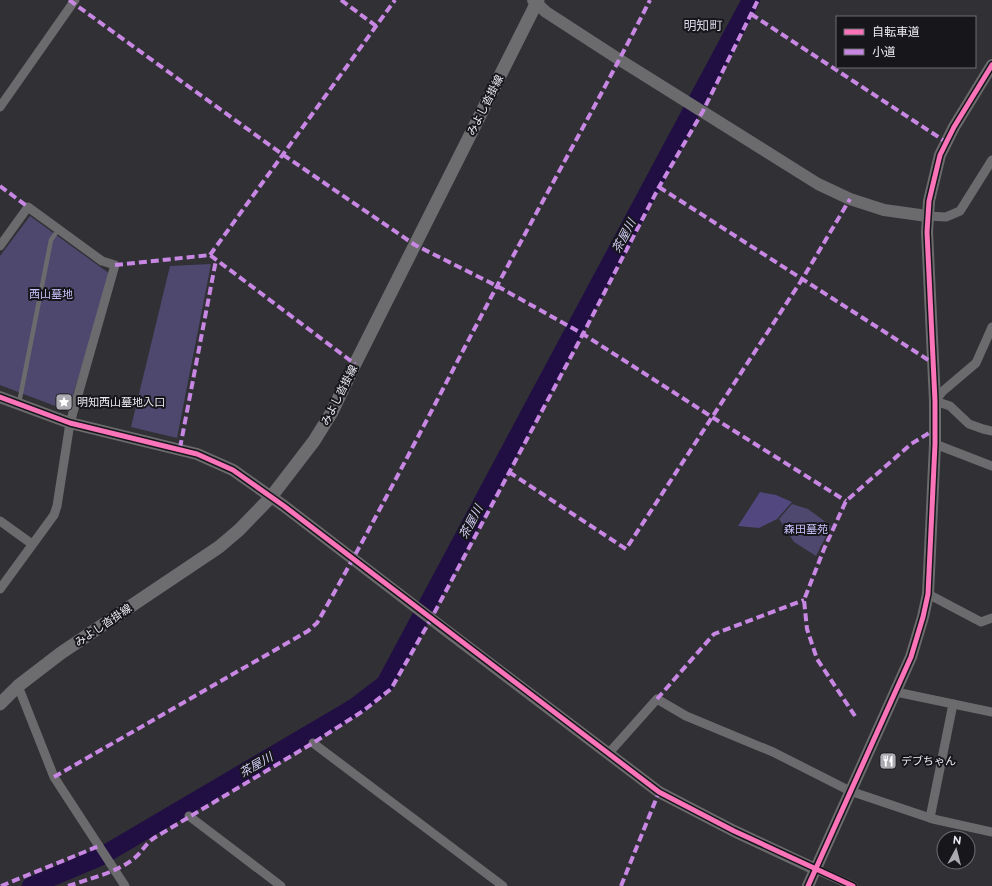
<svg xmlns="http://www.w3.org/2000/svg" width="992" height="886" font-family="Raleway,'Noto Sans JP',sans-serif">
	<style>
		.green { fill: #4e486f }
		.forest { fill: #52477f }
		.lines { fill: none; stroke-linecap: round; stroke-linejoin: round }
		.river { stroke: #210f44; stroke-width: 18 }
		.service { stroke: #6b6b6d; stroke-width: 4.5 }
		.minor { stroke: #6b6b6d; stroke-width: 9 }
		.tertiary { stroke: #6b6b6d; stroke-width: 12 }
		.secondary { stroke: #6d6d70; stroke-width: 13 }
		.quiet { stroke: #c787e3; stroke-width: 4; stroke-dasharray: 8 4; stroke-linecap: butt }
		.cycleway-casing { stroke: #16161b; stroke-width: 8 }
		.cycleway { stroke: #fb73b8; stroke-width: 5 }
		.labels { text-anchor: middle; stroke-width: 4; stroke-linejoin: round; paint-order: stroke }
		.street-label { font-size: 11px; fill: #edecf4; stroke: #16161b }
		.park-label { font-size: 11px; fill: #c7c0f8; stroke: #16161b }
		.poi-label { font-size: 11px; fill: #edecf4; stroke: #16161b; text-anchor: start }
		.water-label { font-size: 12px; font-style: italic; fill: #d3cff5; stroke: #16161b }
		.quarter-label { font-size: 13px; fill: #d8d6e5; stroke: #16161b }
	</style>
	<rect width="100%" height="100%" fill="#303035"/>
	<g class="green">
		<polygon points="30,216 110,274 68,411 0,385 0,256"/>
		<polygon points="211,264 177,438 131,427 170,266"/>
		<polygon points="792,504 808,509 831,526 816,556 794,542 779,519"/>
	</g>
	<polygon class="forest" points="760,492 776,495 792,502 777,519 759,528 738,526"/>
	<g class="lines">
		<polyline class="river" points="31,886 100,857 355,707 385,684 751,0"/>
		<polyline class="service" points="19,403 51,240 58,230"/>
		<g class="minor">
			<polyline points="0,107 75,0"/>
			<polyline points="927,216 946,217 960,211 992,160"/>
			<polyline points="0,246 28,207 102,261 115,265 70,423 57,506 54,515 0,589"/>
			<polyline points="992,327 976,363 943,391 935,401 950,406 969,424 983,429 992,431"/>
			<polyline points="935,444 992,466"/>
			<polyline points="0,521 32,544"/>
			<polyline points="928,594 981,622 992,618"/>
			<polyline points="18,686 54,777 125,886"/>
			<polyline points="896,692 992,712"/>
			<polyline points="313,743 503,886"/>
			<polyline points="608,754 657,699 686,716 773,752 850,791 933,819 992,832"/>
			<polyline points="189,816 281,886"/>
			<polyline points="930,818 953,704"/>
			<polyline points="815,869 853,886"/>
		</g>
		<g class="tertiary">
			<polyline points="533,0 546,12 620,60 818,184 850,199 884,210 927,216"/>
			<polyline points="0,397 70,423 197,454 233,470 284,506 430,618"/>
			<polyline points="431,619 659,792 734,831 815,869"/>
			<polyline points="808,886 911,657 923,617 928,594 935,444 935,401 927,232 929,201 940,155 954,127 992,65"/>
		</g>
		<polyline class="secondary" points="0,704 18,686 61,653 219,547 239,530 271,497 314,441 332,412 355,364 538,0"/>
		<g class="quiet">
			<polyline points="69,0 282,154 415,245 497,286 583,334 712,417 846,501"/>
			<polyline points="341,0 376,26"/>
			<polyline points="751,14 946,142"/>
			<polyline points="0,186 28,207"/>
			<polyline points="659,187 933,363"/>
			<polyline points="210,255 395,0"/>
			<polyline points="115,265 210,255 355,364"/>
			<polyline points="180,448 216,260"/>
			<polyline points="509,472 626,549 803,278 850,199"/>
			<polyline points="657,699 714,634 743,623 804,600"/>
			<polyline points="855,716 817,659 807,629 804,600 824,549 846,501 911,444 934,430"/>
			<path d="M54,777L308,631L317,623C380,513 437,399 496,288C547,192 601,97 650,0"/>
			<polyline points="1,886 99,846"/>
			<path d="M68,886C88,879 115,873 132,860C141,854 145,844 154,838L313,743L363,711L391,689L431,619L583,334L659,187L703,111L758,0"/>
			<polyline points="621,886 659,792"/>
		</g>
		<g class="cycleway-casing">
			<g id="cycleway">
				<polyline points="0,397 70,423 197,454 233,470 284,506 659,792 734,831 853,886"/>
				<polyline points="808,886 911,657 923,617 928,594 935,444 935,401 927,232 929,201 940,155 954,127 992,65"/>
			</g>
		</g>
		<use href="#cycleway" class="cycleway"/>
	</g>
	<defs>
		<g id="sight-square" transform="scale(0.9)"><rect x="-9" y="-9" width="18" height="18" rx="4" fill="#abaab1" stroke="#16161b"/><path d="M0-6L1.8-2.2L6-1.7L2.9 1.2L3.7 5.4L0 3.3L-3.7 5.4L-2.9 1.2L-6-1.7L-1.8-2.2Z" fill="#fff"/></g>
		<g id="restaurant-square" transform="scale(0.9)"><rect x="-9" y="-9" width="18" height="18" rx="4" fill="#abaab1" stroke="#16161b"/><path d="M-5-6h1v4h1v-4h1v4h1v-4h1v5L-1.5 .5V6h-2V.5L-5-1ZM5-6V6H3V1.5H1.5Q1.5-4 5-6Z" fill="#fff"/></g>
	</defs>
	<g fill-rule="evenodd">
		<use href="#sight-square" x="64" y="402"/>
		<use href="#restaurant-square" x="888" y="761"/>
	</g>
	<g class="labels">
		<g class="street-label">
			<text transform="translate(485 105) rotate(-63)" y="4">みよし沓掛線</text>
			<text transform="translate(339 395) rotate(-63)" y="4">みよし沓掛線</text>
			<text transform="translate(103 625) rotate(-34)" y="4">みよし沓掛線</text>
		</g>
		<g class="park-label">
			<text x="51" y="298">西山墓地</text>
			<text x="806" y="533">森田墓苑</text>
		</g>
		<g class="poi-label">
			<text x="77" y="406">明知西山墓地入口</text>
			<text x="901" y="765">デブちゃん</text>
		</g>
		<g class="water-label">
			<text transform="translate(624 236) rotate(-62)" y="4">茶屋川</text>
			<text transform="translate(471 522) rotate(-62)" y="4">茶屋川</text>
			<text transform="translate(256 765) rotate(-30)" y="4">茶屋川</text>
		</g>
		<g class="quarter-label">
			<text x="703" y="30">明知町</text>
		</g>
	</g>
	<rect x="836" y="16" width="140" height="52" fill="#16161b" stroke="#6c6c72"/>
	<rect x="844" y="29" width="20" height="6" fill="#fb73b8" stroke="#6c6c72"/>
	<text x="872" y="36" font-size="12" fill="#edecf4">自転車道</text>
	<rect x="844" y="49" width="20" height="6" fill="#c787e3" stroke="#6c6c72"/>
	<text x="872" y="56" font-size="12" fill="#edecf4">小道</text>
	<g transform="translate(956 850) rotate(7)"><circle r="19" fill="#16161b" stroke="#6c6c72"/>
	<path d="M0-3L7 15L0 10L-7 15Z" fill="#abaab1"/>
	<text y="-6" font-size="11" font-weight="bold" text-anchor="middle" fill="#edecf4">N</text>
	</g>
</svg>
